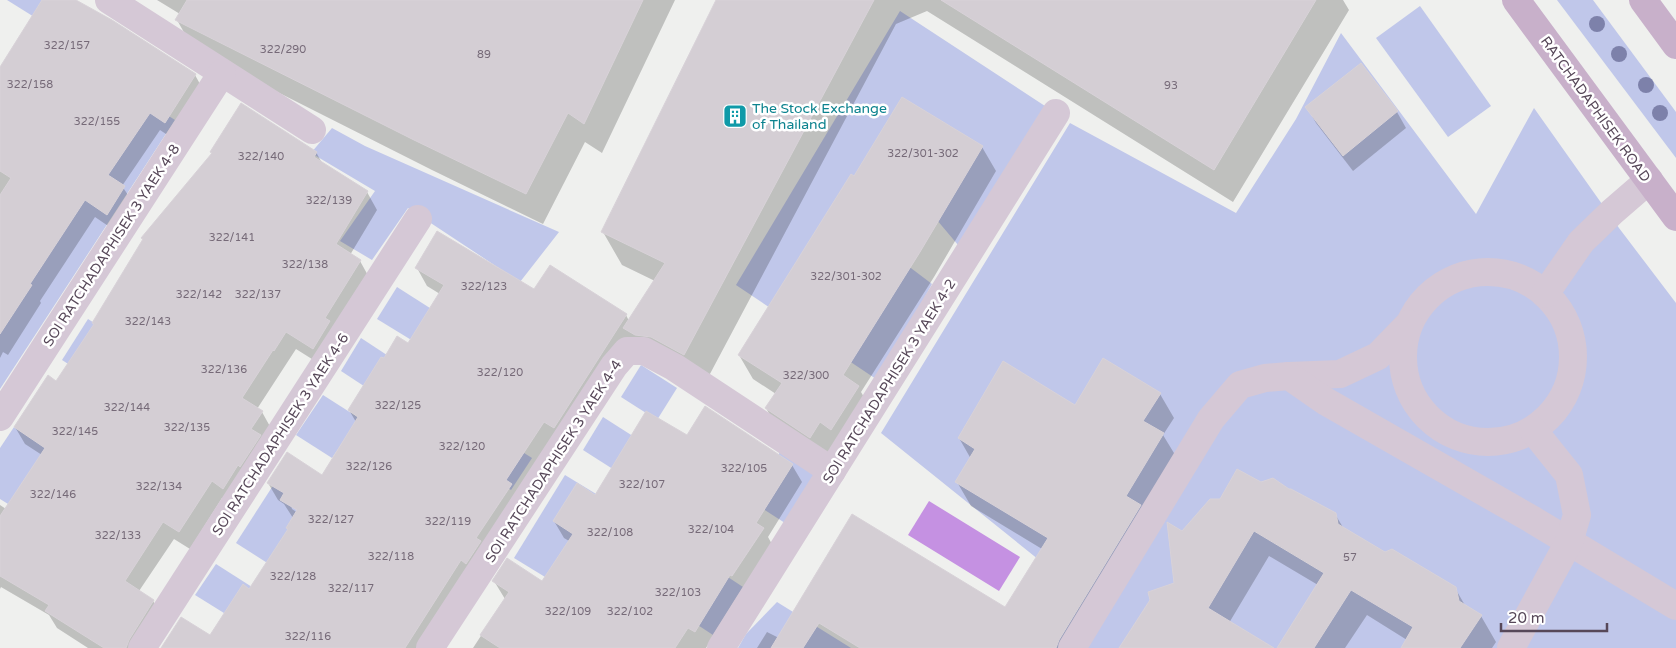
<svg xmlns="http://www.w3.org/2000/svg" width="1676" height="648" font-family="'Varela Round',sans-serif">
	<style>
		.green { fill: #c0c7ea }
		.water { fill: #c591e2 }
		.shadow { fill: #0003; fill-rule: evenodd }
		.building { fill: #d4ced4; stroke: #d8d2d8 }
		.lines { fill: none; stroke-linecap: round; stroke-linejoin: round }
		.minor { stroke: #d5c8d6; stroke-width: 28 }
		.major { stroke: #c8b0ca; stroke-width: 28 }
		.tree { fill: #7d81aa }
		.labels { text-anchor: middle; stroke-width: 5; stroke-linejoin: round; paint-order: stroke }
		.number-label { font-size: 11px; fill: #766a78 }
		.culture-label { font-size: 14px; fill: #0d838f; stroke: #fff; text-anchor: start }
		.street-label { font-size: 14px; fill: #574859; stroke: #fff }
	</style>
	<rect width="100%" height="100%" fill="#eff0ee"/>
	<g class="green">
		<polygon points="7,0 51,0 39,20"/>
		<polygon points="1557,0 1593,0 1676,112 1676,158"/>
		<polygon points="1420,6 1491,106 1448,137 1376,38"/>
		<polygon points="900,11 1045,106 958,245 888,162 891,253 932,284 879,381 736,285"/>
		<polygon points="1341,33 1476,214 1534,108 1619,228 1676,303 1676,648 1041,648 1069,584 881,433 1070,123 1236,213 1296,119"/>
		<polygon points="142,99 175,120 0,389 0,317"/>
		<polygon points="332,128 365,146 559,232 520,282 408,208 372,260 340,241 375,191 311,153"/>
		<polygon points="397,287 433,310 413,341 377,319"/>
		<polygon points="88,319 124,342 98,383 62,360"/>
		<polygon points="361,338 396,361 376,394 341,371"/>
		<polygon points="641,365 677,388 657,420 621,397"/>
		<polygon points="323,395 359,418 332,458 296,435"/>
		<polygon points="603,417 639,440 619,473 583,450"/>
		<polygon points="14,427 49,450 13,507 0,499 0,448"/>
		<polygon points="496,435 532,458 511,490 476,467"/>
		<polygon points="780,452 815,475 785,523 749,500"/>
		<polygon points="565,475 601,497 550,580 514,558"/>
		<polygon points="274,484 309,507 272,566 236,543"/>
		<polygon points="216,564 252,587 232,618 195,595"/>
		<polygon points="708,564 743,587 713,635 678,612"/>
		<polygon points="777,602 851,648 738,648 746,634"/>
	</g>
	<polygon class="water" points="929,501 1020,557 999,591 908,535"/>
	<g class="shadow">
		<polygon points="43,0 75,0 195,75 205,93 175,140 160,130 122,186 134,204 117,232 95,217 40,301 41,303 8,355 3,352 0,358 0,70"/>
		<polygon points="157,0 675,0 602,153 585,142 543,224 432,170 194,50 177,20 180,14"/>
		<path d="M718,0H1343L1349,10L1233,202L927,11L896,24L703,387L632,340L426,648H162L210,637L249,590L289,530L293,518L284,504L278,500L268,483L323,477L356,422L349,410L384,360L409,345L440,294L427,286L417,268L535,291L626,315L629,321L655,281L622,265L603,232ZM291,505L303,513L301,515L292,509Z"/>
		<polygon points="1360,65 1397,112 1406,128 1353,171 1316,123 1307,107"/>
		<polygon points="982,147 996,171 934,277 861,392 872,411 824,461 780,433 766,408 776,394 753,379 739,355 854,178"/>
		<polygon points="316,152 323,165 367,192 377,210 350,255 360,261 370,279 323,366 296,349 257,409 262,412 272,430 233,505 222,498 190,549 174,539 139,591 153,601 164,618 145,648 88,648 57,628 49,615 1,587 0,589 0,505 6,509 42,455 25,444 15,427 57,383 95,324 144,240 142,238"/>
		<polygon points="1160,394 1174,418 1163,435 1177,458 1082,648 757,648 767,632 779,638 852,516 1005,609 1042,549 971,506 957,482 971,459 959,438 1076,406"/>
		<polygon points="688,436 792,465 802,482 768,537 773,546 741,592 706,648 473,648 505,599 494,581 542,583 569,541 564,538 554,521 595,497"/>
		<polygon points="1261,484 1289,491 1335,514 1344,529 1385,553 1455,588 1466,607 1481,616 1496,642 1492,648 1402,648 1407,640 1367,615 1345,648 1278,648 1318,585 1269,556 1229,623 1271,648 1122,648 1175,584 1183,533 1221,501"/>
	</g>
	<g class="building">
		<polygon points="42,0 76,0 112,20 196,74 165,123 150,113 108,175 125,186 107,215 85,200 30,284 32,285 0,334 0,195 11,178 0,171 0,67"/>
		<polygon points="187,0 643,0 584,124 568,113 526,194 414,140 175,20"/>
		<polygon points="716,0 874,0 684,355 651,337 635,335 623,328 665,263 601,232"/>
		<polygon points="941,0 1316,0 1214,170"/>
		<polygon points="1361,63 1398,111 1343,156 1305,107"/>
		<polygon points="902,97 983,146 920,252 843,375 859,386 831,430 820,422 810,438 765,408 782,383 738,355 851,174 854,176"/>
		<polygon points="241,103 317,152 314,157 368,191 336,244 361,260 325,318 330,321 313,349 286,332 274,351 273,350 242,398 263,411 251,429 261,435 240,467 238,465 223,489 212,481 179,532 163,522 125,581 154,600 129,640 126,648 104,648 45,611 49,605 0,576 0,516 45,448 14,427 48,375 56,381 94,324 92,323 143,239 141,238 212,153 210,152"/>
		<polygon points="437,231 534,289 550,265 627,314 554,428 544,422 506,480 512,484 476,538 481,541 466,564 461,560 405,648 161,648 181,617 210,635 243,584 249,589 288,529 286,528 297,510 280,500 284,493 267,483 287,452 322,475 358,417 348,410 381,357 384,358 397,336 408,343 444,285 415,268"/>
		<polygon points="1103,358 1161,393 1143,421 1164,433 1126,496 1141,505 1059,640 1056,648 860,648 819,623 803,648 771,648 852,514 1005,607 1048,538 955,482 975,449 958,438 1003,361 1075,405"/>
		<polygon points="705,406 793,464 756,523 764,528 732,576 730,575 695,632 688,628 675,648 500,648 480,635 509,592 492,581 507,558 542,581 573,534 553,521 577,483 595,495 646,411 687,435"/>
		<polygon points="1237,469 1261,482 1273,478 1289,489 1291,489 1336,513 1338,524 1385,552 1392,549 1456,587 1459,601 1482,615 1460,648 1401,648 1413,627 1351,590 1314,648 1277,648 1324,573 1254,531 1208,608 1274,648 1119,648 1150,600 1148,592 1174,583 1167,522 1182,531 1210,499 1220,499"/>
	</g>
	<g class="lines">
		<g class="minor">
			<polyline points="109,0 312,130"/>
			<circle cx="1488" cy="357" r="85"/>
			<polyline points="1545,294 1581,242 1612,212 1649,180"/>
			<polyline points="1289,376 1340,374 1378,356 1409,324"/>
			<polyline points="0,417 222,73"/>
			<polyline points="142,648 418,219"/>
			<polyline points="430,648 614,366 627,351 644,351 674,367 832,471"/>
			<polyline points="721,648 1056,113"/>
			<polyline points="1072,648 1211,419 1240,385 1265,378 1289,376 1325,401 1533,520 1676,606"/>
			<polyline points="1511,648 1569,542 1577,515 1569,475 1533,430"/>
		</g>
		<g class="major">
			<polyline points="1516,0 1676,217"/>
			<polyline points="1643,0 1676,45"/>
		</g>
	</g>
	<g class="tree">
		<circle cx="1597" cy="24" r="8"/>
		<circle cx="1619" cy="54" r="8"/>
		<circle cx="1646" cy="85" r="8"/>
		<circle cx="1660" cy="113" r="8"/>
	</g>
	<defs>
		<g id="building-square" transform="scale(1.25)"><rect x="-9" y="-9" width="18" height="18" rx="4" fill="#0f9aa8" stroke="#fff"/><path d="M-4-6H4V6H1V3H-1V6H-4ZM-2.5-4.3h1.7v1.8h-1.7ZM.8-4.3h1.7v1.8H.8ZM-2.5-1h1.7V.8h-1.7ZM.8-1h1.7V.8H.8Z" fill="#fff"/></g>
	</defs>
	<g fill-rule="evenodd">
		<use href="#building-square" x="735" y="116"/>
	</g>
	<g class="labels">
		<g class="number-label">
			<text x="67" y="49">322/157</text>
			<text x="283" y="53">322/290</text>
			<text x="484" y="58">89</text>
			<text x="30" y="88">322/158</text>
			<text x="1171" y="89">93</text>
			<text x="97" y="125">322/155</text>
			<text x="923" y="157">322/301-302</text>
			<text x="261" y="160">322/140</text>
			<text x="329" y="204">322/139</text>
			<text x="232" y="241">322/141</text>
			<text x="305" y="268">322/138</text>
			<text x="846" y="280">322/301-302</text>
			<text x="484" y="290">322/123</text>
			<text x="199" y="298">322/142</text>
			<text x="258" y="298">322/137</text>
			<text x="148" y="325">322/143</text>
			<text x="224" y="373">322/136</text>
			<text x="500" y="376">322/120</text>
			<text x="806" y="379">322/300</text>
			<text x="398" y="409">322/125</text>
			<text x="127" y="411">322/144</text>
			<text x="187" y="431">322/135</text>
			<text x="75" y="435">322/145</text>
			<text x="462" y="450">322/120</text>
			<text x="369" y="470">322/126</text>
			<text x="744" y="472">322/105</text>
			<text x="642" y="488">322/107</text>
			<text x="159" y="490">322/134</text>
			<text x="53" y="498">322/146</text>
			<text x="331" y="523">322/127</text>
			<text x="448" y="525">322/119</text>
			<text x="711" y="533">322/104</text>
			<text x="610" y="536">322/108</text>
			<text x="118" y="539">322/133</text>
			<text x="391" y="560">322/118</text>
			<text x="1350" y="561">57</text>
			<text x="293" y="580">322/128</text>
			<text x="351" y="592">322/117</text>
			<text x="678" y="596">322/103</text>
			<text x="568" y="615">322/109</text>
			<text x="630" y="615">322/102</text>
			<text x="308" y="640">322/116</text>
		</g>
		<g class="culture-label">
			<text x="752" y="113">The Stock Exchange<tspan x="752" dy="16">of Thailand</tspan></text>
		</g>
		<g class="street-label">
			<text transform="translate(1596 109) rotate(54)" y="5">RATCHADAPHISEK ROAD</text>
			<text transform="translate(111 245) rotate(-57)" y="5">SOI RATCHADAPHISEK 3 YAEK 4-8</text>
			<text transform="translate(889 381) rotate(-58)" y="5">SOI RATCHADAPHISEK 3 YAEK 4-2</text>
			<text transform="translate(280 434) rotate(-57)" y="5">SOI RATCHADAPHISEK 3 YAEK 4-6</text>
			<text transform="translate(553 461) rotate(-57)" y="5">SOI RATCHADAPHISEK 3 YAEK 4-4</text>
		</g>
	</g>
	<path d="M1501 623v8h106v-8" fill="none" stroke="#574859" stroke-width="2.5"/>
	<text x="1508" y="623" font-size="15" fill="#574859" stroke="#ffffff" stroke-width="4" paint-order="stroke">20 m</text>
</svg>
